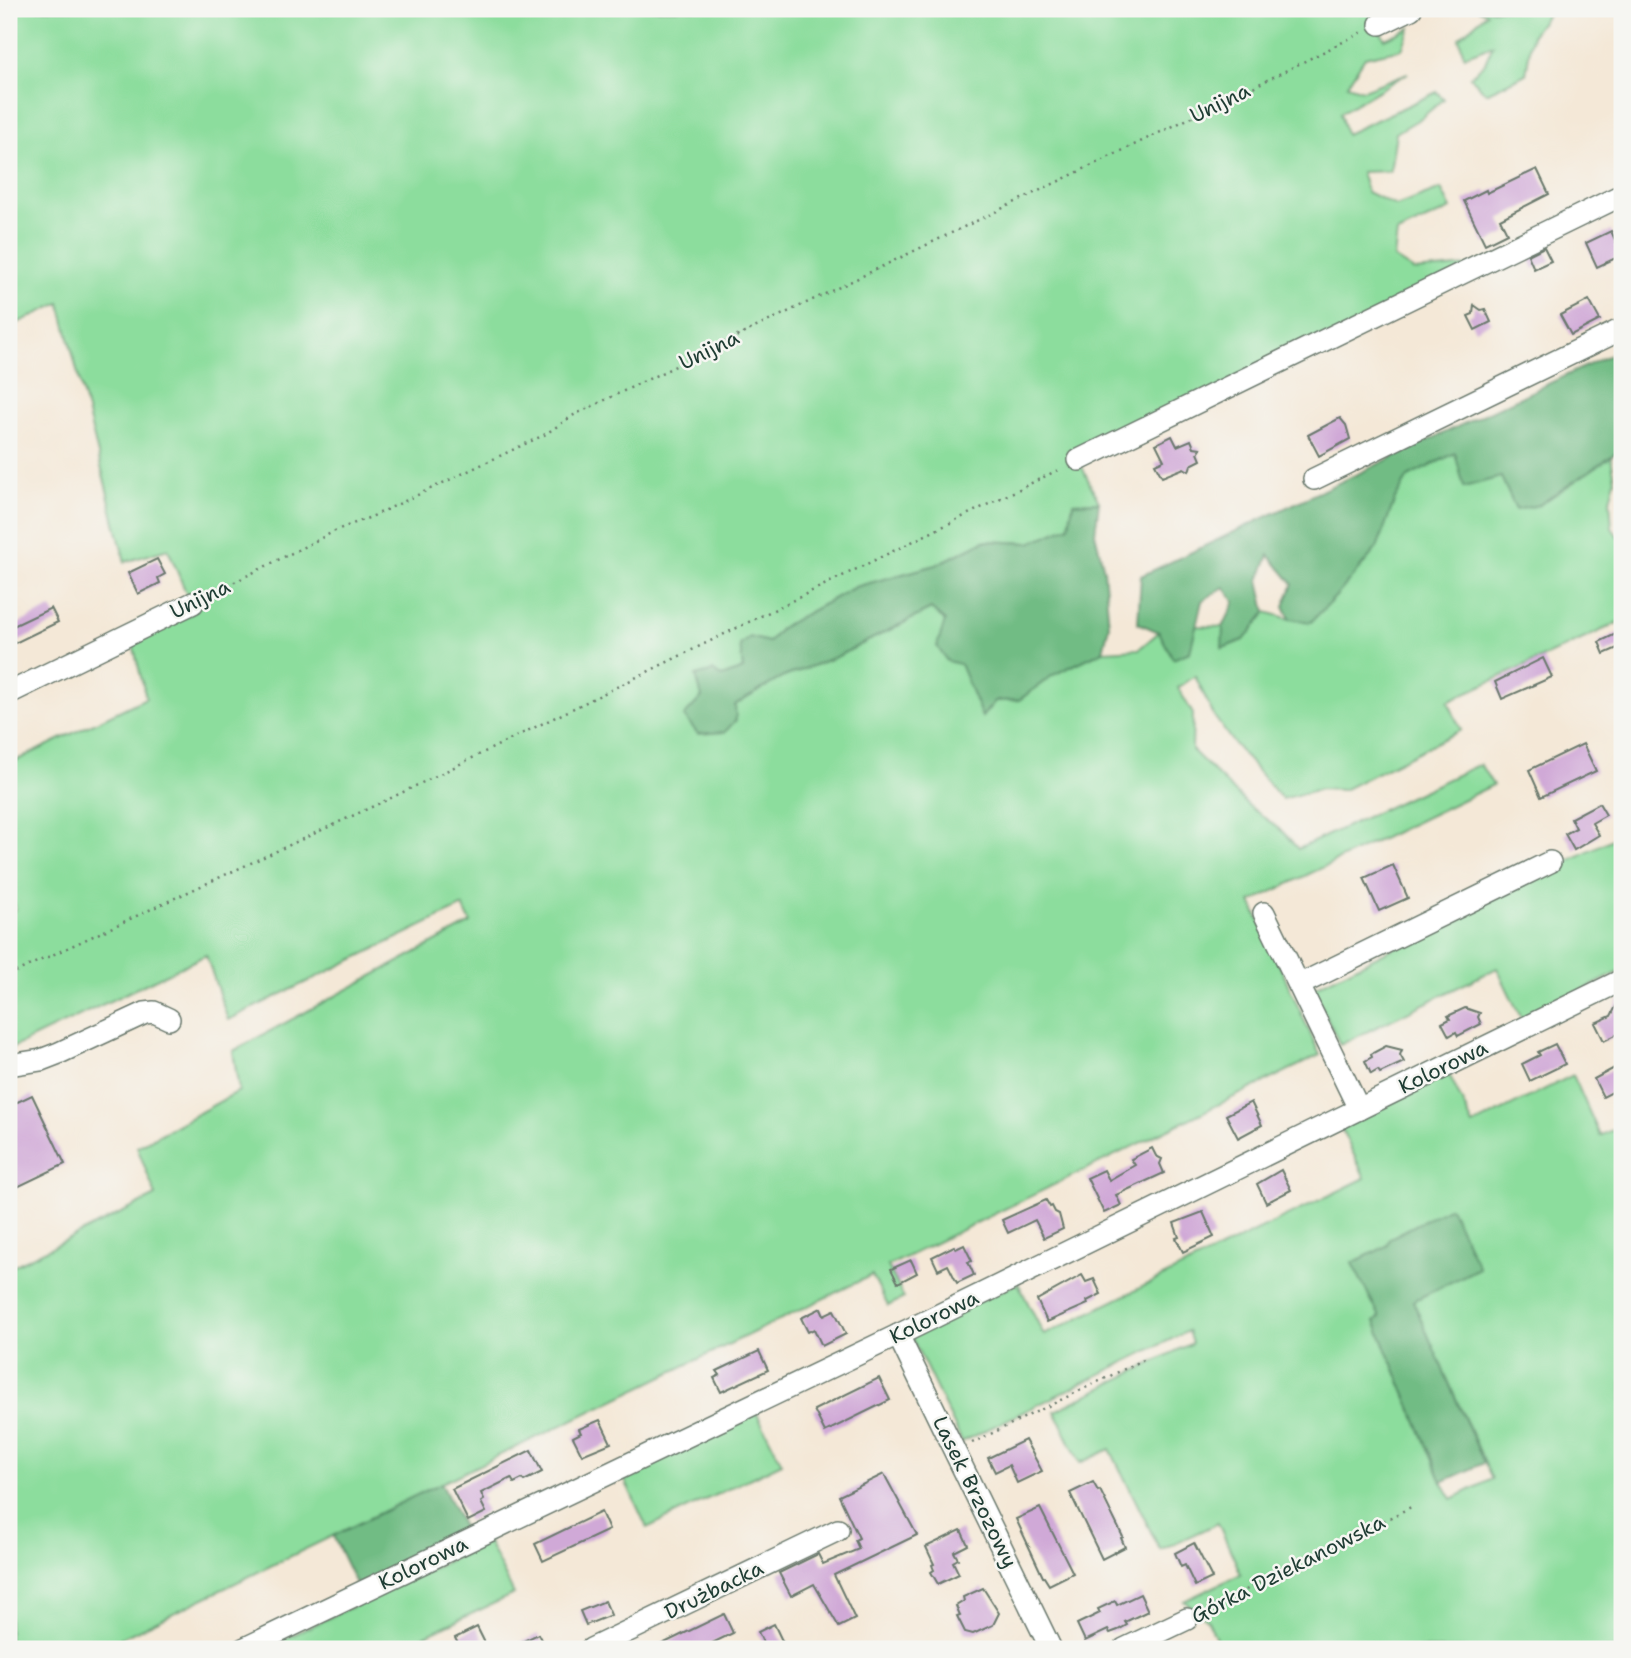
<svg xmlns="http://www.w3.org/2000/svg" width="1631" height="1658" font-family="'Shantell Sans',sans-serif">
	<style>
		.green { fill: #8cdd9d; stroke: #568d68; stroke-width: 2; fill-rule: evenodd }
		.forest { fill: #71bc84; stroke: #487c5c; stroke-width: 2 }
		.building { fill: #d0a9d7 }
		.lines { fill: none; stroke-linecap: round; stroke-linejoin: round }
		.minor-casing { stroke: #6a796d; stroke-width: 24 }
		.path { stroke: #6a796d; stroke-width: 2.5; stroke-dasharray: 2 5; stroke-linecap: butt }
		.minor { stroke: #fff; stroke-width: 21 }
		.labels { text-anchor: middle; stroke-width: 5; stroke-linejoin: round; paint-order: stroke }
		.street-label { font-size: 21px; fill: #1f3d34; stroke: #f6f6f2 }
	</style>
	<rect width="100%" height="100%" fill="#f6f6f2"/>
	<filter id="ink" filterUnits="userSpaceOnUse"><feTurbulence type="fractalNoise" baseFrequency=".0143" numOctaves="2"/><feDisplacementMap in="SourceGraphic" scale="14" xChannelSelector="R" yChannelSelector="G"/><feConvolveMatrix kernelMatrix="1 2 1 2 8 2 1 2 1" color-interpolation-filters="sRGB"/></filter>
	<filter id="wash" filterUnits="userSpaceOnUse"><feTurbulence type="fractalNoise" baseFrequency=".00686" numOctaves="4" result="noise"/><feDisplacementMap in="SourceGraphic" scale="28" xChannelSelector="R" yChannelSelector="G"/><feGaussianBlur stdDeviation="1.57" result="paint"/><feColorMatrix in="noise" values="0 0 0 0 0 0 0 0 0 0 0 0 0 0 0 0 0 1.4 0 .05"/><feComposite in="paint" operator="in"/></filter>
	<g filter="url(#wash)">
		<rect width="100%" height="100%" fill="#f4e8d7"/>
		<g class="green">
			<polygon points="9,9 1368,9 1385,39 1410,28 1402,49 1365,57 1347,85 1363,90 1408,73 1340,113 1346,134 1437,92 1444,99 1421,118 1396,133 1390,171 1361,172 1367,192 1396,206 1441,189 1451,209 1397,233 1394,258 1414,271 1479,265 1079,461 1099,502 1073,503 1070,526 1030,543 984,541 936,565 855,587 782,627 769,642 741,645 743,669 722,677 735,705 781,678 838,656 931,609 945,621 982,716 995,701 1019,700 1053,675 1103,651 1139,649 1159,632 1190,651 1195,626 1223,627 1223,648 1244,640 1266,612 1290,619 1395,499 1408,477 1455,453 1501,477 1539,505 1611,457 1615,480 1610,500 1612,528 1622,542 1622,621 1448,701 1461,730 1343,790 1320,789 1282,799 1234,744 1214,716 1195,676 1178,688 1193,714 1192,750 1249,806 1283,832 1298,849 1480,764 1493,785 1251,902 1320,1055 888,1266 904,1298 888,1306 872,1275 99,1649 9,1649 9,1268 156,1196 137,1147 239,1091 233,1051 471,923 463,906 228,1020 206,955 12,1048 9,1042 9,913 16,909 9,893 9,764 146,698 133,644 194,612 168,549 125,562 60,303 9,327"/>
			<polygon points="1478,9 1551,9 1532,35 1526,74 1486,93 1470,77 1485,63 1493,45 1464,56 1459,38 1487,13"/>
			<polygon points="1622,834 1622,971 1522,1020 1497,968 1340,1045 1313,988"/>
			<path d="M1448,1072L1473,1125L1573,1075L1600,1136L1622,1125V1649H1221L1208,1621L1184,1601L1241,1574L1218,1523L1160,1550L1110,1449L1080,1463L1055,1411L1192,1343L1188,1331L962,1442L910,1334L1018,1283L1044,1335L1365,1178L1340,1126ZM1388,1246L1492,1479L1452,1499L1442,1482L1375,1321L1381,1317L1352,1263Z"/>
			<polygon points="755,1410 782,1463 647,1528 623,1476"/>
			<polygon points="488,1542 514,1594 396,1649 263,1649"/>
		</g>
		<g class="forest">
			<polygon points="1622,349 1622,449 1539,505 1516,510 1501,477 1464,487 1455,453 1408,477 1395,499 1377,548 1338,594 1311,622 1290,619 1284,606 1293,584 1269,555 1259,580 1266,612 1244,640 1222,648 1223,627 1235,602 1224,587 1202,601 1190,652 1173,659 1159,632 1138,623 1141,576"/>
			<polygon points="1099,502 1095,533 1104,570 1109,626 1103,651 1053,675 1019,700 995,701 982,717 960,664 947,661 937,646 945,621 931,609 838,656 781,678 735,705 736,720 725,732 698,734 684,716 702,697 696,676 713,671 722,677 743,669 740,645 750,637 769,642 782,627 855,587 936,565 984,541 1030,543 1069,526 1073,503"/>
			<polygon points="1450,1207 1479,1268 1413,1301 1484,1463 1442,1482 1375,1321 1380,1317 1352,1263 1387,1246 1390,1238"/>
			<polygon points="441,1483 466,1533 357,1586 333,1536"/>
		</g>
		<g id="blocks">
			<g class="building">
				<polygon points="1537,169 1549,194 1500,219 1507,233 1485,244 1464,201 1486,190 1487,193"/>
				<polygon points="1611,231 1622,255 1597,267 1586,243"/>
				<polygon points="1544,247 1551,261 1534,269 1528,255"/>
				<polygon points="1589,300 1600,320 1571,335 1560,315"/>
				<polygon points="1474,305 1481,310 1485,309 1491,322 1475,330 1468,316 1473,314"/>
				<polygon points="1340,418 1346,425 1350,439 1319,456 1308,435"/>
				<polygon points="1172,436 1177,446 1191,440 1194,447 1201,448 1198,453 1201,460 1191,465 1189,471 1184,468 1162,477 1155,464 1164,460 1156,444"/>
				<polygon points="157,559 165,574 158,578 160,583 138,594 128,573"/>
				<polygon points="51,608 58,622 9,646 9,628"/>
				<polygon points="1622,631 1622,646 1604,654 1599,642"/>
				<polygon points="1543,658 1552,677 1502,699 1495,682"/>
				<polygon points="1583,744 1596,771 1541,797 1529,770"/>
				<polygon points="1599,803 1606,815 1592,823 1599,835 1574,850 1565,834 1576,828 1571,818"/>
				<polygon points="1393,865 1408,898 1379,911 1364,878"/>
				<polygon points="1622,995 1622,1032 1604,1041 1595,1023 1611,1016"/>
				<polygon points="1465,1008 1480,1013 1478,1017 1481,1024 1458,1036 1456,1032 1449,1036 1442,1023 1450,1019 1448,1016"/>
				<polygon points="1555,1044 1565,1064 1530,1081 1522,1064 1540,1055 1538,1052"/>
				<polygon points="1386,1046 1402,1050 1400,1055 1404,1062 1380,1073 1378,1070 1371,1074 1365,1061 1372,1057 1371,1054"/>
				<polygon points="1622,1064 1622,1087 1603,1097 1594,1079"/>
				<polygon points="32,1095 65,1164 9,1191 9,1106"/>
				<polygon points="1251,1102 1262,1125 1238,1138 1226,1115"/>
				<polygon points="1152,1148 1156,1156 1162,1159 1160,1164 1164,1173 1116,1195 1121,1205 1104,1213 1087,1178 1104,1170 1109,1180 1135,1165 1131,1159"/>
				<polygon points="1281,1170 1291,1190 1266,1203 1257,1184"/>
				<polygon points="1046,1200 1050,1207 1052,1206 1055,1212 1059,1214 1063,1229 1044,1238 1035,1220 1008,1233 1002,1220"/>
				<polygon points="1203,1212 1214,1237 1183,1252 1176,1238 1179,1237 1174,1223"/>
				<polygon points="964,1245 972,1261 968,1262 974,1275 957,1283 948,1265 938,1270 932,1257 954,1246 956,1249"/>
				<polygon points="911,1260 917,1273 898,1283 891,1269"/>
				<polygon points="1082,1275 1086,1282 1094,1279 1101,1294 1087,1301 1088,1304 1047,1322 1037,1300"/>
				<polygon points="821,1308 824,1315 834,1310 846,1334 822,1346 814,1329 808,1332 801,1318"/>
				<polygon points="759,1351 768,1370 721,1392 714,1378 720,1375 717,1371"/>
				<polygon points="879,1378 890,1400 825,1432 814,1410"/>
				<polygon points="600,1420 611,1443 582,1455 573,1437 581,1433 579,1429"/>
				<polygon points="1025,1440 1042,1471 1017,1483 1009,1465 995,1472 988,1458"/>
				<polygon points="531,1450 542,1472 524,1481 522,1479 514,1483 511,1478 481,1493 484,1500 481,1502 486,1512 468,1521 452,1489"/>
				<polygon points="884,1474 917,1535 834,1575 855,1619 839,1627 814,1584 791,1596 779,1573 818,1554 823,1564 859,1549 855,1540 859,1538 839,1496"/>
				<polygon points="1093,1482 1098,1491 1100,1490 1123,1537 1121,1538 1125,1547 1102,1559 1070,1493"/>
				<polygon points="1040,1508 1073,1573 1049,1585 1044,1577 1043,1577 1016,1519"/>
				<polygon points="601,1512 609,1530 543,1561 535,1544"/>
				<polygon points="961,1530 968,1545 954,1552 958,1559 953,1562 959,1574 938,1584 931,1572 934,1570 932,1565 934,1564 926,1547"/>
				<polygon points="1194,1543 1212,1578 1195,1586 1185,1565 1181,1567 1175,1553"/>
				<polygon points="983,1588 999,1613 993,1625 973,1634 965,1632 957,1616 960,1615 956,1606 964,1601 963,1597"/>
				<polygon points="1140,1594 1148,1611 1125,1622 1127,1625 1118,1630 1110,1633 1108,1630 1085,1641 1077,1624 1100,1613 1098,1609 1115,1601 1117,1605"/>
				<polygon points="605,1601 611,1615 586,1625 580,1611"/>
				<polygon points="724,1614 733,1633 700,1649 652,1649"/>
				<polygon points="774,1624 786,1649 766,1649 758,1632"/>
				<polygon points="477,1627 488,1649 461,1649 455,1638"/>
				<polygon points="538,1634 546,1649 507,1649"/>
			</g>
		</g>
	</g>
	<g filter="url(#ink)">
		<use href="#blocks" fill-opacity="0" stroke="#6a796d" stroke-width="2"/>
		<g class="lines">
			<g class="minor-casing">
				<g id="minor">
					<polyline points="1380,24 1411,9"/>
					<polyline points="1079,460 1622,195"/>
					<polyline points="1314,479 1622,329"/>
					<polyline points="9,693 193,603"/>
					<polyline points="1264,913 1359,1109"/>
					<polyline points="1299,985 1550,862"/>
					<polyline points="9,1065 41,1060 59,1053 145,1013 154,1012 169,1019"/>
					<polyline points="898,1335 1051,1649"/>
					<polyline points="243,1649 898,1335 1622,980"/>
					<polyline points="591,1649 838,1530"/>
					<polyline points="1124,1649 1187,1619"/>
				</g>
			</g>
			<g class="path">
				<polyline points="209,595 339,529 371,517 544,435 574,415 1223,102 1363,32"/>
				<polyline points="9,975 391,798 1062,468"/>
				<polyline points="972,1443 1143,1360"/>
				<polyline points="1202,1612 1413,1506"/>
			</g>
			<use href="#minor" class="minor"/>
		</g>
	</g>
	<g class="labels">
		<g class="street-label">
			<text transform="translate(1220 103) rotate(-26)" y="7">Unijna</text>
			<text transform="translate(709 350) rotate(-26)" y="7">Unijna</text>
			<text transform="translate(200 599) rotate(-26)" y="7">Unijna</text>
			<text transform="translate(1443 1067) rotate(-26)" y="7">Kolorowa</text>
			<text transform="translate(934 1317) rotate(-26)" y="7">Kolorowa</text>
			<text transform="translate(975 1492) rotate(64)" y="7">Lasek Brzozowy</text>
			<text transform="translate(423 1563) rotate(-26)" y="7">Kolorowa</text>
			<text transform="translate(1288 1569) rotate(-27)" y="7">Górka Dziekanowska</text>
			<text transform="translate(714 1590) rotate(-26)" y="7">Drużbacka</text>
		</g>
	</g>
	<rect width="1631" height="1658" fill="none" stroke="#f6f6f2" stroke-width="35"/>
</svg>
